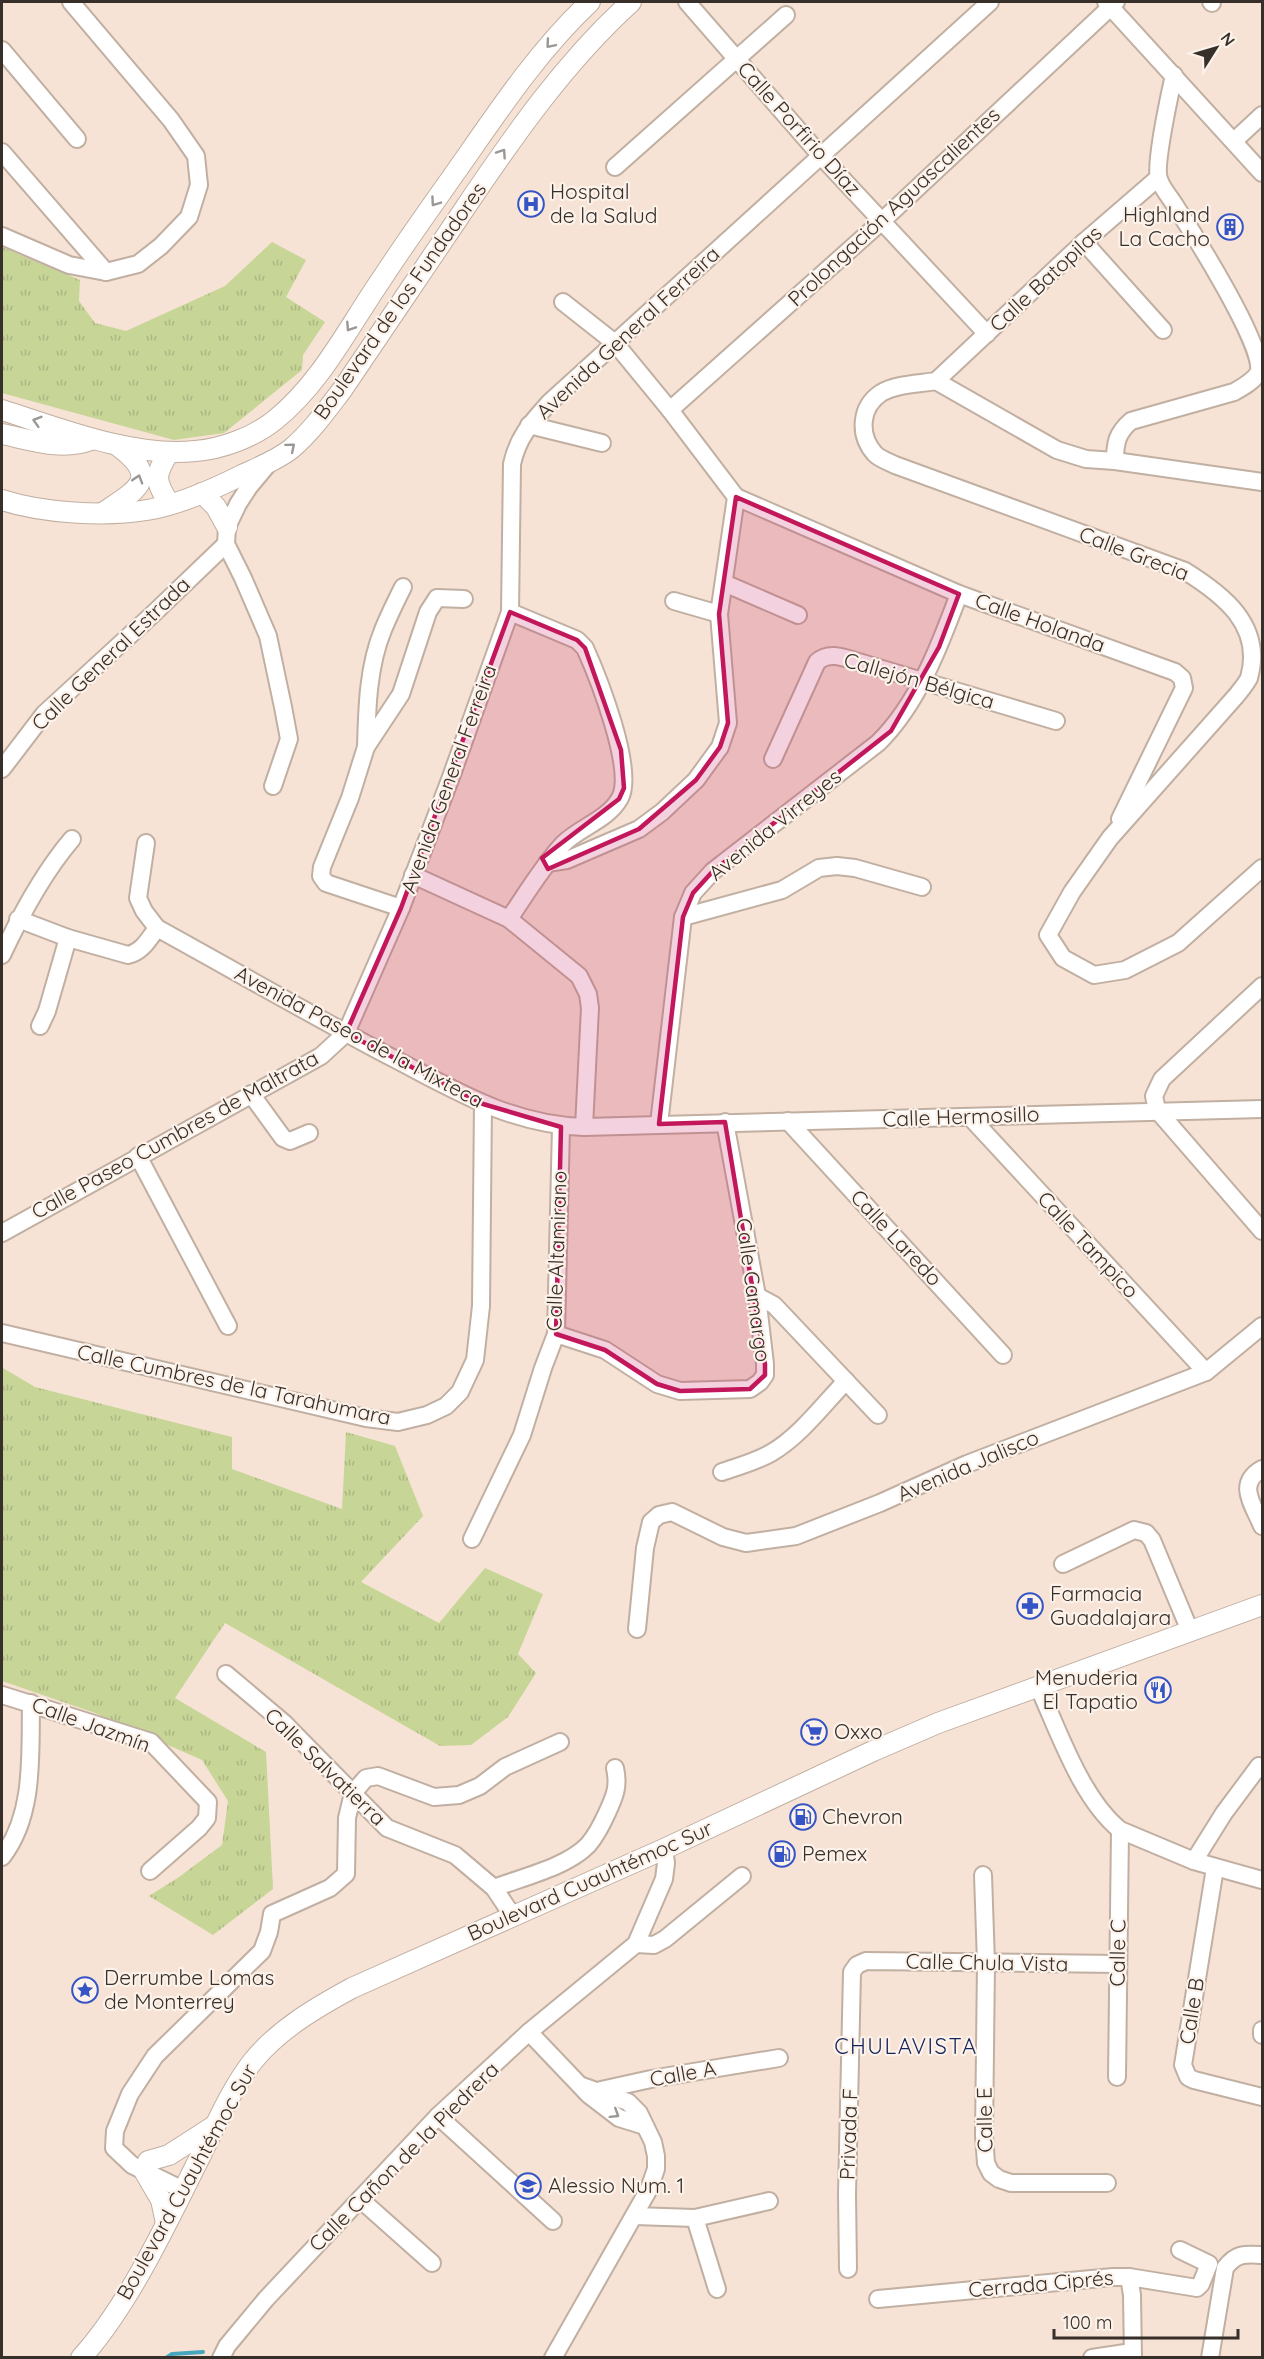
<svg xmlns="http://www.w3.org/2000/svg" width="1264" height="2359" font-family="Quicksand,sans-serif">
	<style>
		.grass { fill: url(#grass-tufts) }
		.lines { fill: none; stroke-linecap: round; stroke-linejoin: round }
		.stream { stroke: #46a6bd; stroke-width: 4 }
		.minor-casing { stroke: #c1afa1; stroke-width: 20 }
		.major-casing { stroke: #c1afa1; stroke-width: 22 }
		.minor { stroke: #fff; stroke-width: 16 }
		.major { stroke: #fff; stroke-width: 20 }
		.oneway { stroke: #9a9794 }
		.marked { fill: #c2185b; fill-opacity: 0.2; stroke: #c2185b; stroke-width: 4.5; stroke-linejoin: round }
		.labels { text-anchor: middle; stroke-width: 4.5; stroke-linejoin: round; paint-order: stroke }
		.street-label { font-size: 21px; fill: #362f2a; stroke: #fdf2e9 }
		.poi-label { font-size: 21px; fill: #362f2a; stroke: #fdf2e9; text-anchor: start }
		.neighbourhood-label { font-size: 22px; letter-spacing: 1.5px; fill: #15255b; stroke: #fdf2e9 }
	</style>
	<defs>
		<pattern id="grass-tufts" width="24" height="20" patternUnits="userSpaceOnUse" patternTransform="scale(1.5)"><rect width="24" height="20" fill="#c7d597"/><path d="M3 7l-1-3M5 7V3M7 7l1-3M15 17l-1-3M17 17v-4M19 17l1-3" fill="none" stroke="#acb782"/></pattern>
	</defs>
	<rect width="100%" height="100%" fill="#f6e3d5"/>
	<g class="grass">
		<polygon points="272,242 306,260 286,297 325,322 303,355 302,370 224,433 174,440 2,393 2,247 80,280 79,301 95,323 126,331 225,286"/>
		<polygon points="3,1368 35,1387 232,1437 232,1469 342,1509 346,1432 395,1446 423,1516 361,1582 439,1623 485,1568 543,1594 518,1654 536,1673 508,1717 471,1745 440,1746 225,1623 175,1698 266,1752 273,1889 213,1935 149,1896 179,1877 222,1845 228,1801 202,1760 95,1713 2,1681 2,1369"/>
	</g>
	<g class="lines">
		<polyline class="stream" points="166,2358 172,2354 203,2352"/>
		<g class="minor-casing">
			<g id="minor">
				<polyline points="687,2 821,156 987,334"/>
				<polyline points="1106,2 1262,173"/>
				<polyline points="1211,2 1212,3"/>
				<polyline points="2,50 77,139"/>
				<polyline points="1234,141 1262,115"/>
				<polyline points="2,152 106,272"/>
				<polyline points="615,167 786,15"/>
				<polyline points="2,236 69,265 106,272 138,264 161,246 189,217 199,185 196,156 171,120 71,2"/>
				<polyline points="1084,242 1163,330"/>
				<path d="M936,381C918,384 896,384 881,393C860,407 858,435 875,454C880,459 889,462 895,465L1185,571C1222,594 1264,625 1249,678C1246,684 1240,691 1236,696L1110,838L1072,892L1048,935L1063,958L1094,975L1125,970L1178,943L1262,868"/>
				<polyline points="936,381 1057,450 1086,459 1115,461 1262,482"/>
				<polyline points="936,381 1084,242 1158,178"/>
				<polyline points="670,410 882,221 1116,2"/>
				<polyline points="529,425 602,443"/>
				<path d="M1115,461C1115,443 1117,433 1131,421L1234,392C1243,387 1254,381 1259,372C1264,345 1193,233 1176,207C1171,198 1162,189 1159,179C1154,166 1170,93 1174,75"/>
				<polyline points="269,463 249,487 238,504 227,527 226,544 243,578 268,636 283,707 289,739 273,786"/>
				<polyline points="736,497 959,594 1175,672 1182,678 1184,688 1120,819"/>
				<polyline points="724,583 798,615"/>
				<polyline points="674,601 719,614"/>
				<path d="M366,747C367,708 368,666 383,630C389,615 396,601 403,587"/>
				<path d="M773,759L817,662C830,650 847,659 862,663L1056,721"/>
				<polyline points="2,769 44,714 153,614 226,544"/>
				<path d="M146,843L138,898L144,911L157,928C233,970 308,1013 385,1054C450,1087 508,1125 584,1127L1262,1109"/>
				<polyline points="547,863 567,860 639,829 662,812 696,780 720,747 728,723 719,614 736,497 670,410 615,343 563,302"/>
				<polyline points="413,875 509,919 579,976 588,994 590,1008 584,1127"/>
				<polyline points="401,908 326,883 321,876 322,867 350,798 366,747 401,694 428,612 437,598 464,599"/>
				<polyline points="683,917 782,890 819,868 837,866 855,868 922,887"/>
				<path d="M18,919L68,938L128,955C142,952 149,939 157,928"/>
				<path d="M509,919C526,894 542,867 563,844C580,827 608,820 620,798C635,770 598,677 585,648L577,640L510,612"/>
				<path d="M2,955C21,914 43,873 72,839"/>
				<polyline points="1262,986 1162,1079 1154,1096 1157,1110 1262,1231"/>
				<polyline points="40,1026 47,1011 68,938"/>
				<polyline points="251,1094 283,1138 290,1141 309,1133"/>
				<polyline points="971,1118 1206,1372"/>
				<polyline points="788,1121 1003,1355"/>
				<path d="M659,1124L683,917L693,893L713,871L878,743C918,704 940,645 959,594"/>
				<polyline points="138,1156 228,1326"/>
				<path d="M2,1233L321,1056L346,1033L401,908L451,777L510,612L512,464C518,437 531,423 549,403L990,2"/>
				<polyline points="757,1296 774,1305 878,1415"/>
				<polyline points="2,1333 366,1418 398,1422 427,1415 446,1406 460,1392 475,1360 481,1306 483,1104"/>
				<polyline points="556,1334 605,1350 657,1384 680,1391 750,1389 760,1382 765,1375 765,1364 757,1296 725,1122"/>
				<path d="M1262,1469C1236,1484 1253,1504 1262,1526"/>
				<path d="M722,1472C739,1466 755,1462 771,1453C800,1436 823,1405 846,1381"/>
				<polyline points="472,1539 522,1435 543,1368 556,1334 561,1127"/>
				<polyline points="1063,1564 1134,1530 1146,1533 1152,1540 1190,1631"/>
				<polyline points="637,1629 645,1548 651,1522 659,1515 672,1512 723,1537 746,1543 796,1536 880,1503 967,1464 1206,1372 1262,1326"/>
				<polyline points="226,1674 284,1723 387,1828 455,1855 494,1888 512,1915"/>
				<path d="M1038,1686C1059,1732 1081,1798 1120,1830L1194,1861L1262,1880"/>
				<polyline points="2,1695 151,1742 208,1802 207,1818 199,1828 150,1871"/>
				<path d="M2,1857C35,1815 30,1754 31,1703"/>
				<polyline points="1194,1861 1224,1813 1259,1766"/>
				<polyline points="1215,1868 1183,2065 1188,2077 1194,2080 1262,2097"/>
				<polyline points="983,1875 986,1963 984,2136 986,2163 991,2173 999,2179 1011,2183 1107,2183"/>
				<path d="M494,1888C523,1877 567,1867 588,1845C596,1836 602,1824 607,1813C615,1796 619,1786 615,1768"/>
				<polyline points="636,1944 654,1945 665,1939 742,1876"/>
				<polyline points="529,2032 589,2095 619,2118 645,2126"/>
				<polyline points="1262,2035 1262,2030"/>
				<polyline points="1117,2077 1120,1830"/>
				<polyline points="601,2090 651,2079 779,2058"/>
				<polyline points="438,2116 553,2221"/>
				<polyline points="183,2190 132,2165 114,2148 115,2131 130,2094 155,2056 262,1951 269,1932 272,1914 330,1888 346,1874 347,1818 353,1793 366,1778 378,1776 434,1797 459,1795 480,1786 505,1767 560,1742"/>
				<polyline points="360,2199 432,2263"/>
				<polyline points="634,2216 695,2218 769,2201"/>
				<polyline points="695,2218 717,2289"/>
				<polyline points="848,2269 847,2194 852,1972 857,1965 866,1961 1118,1964"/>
				<polyline points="1129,2277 1132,2295 1133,2358"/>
				<polyline points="878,2299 1113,2277 1129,2277 1197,2288 1201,2284 1209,2264 1180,2250"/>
				<polyline points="221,2358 227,2346 266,2299 438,2116 529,2032 636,1944 664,1879 666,1863 664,1849"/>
				<polyline points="553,2358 649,2189 656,2169 656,2156 653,2142 639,2113 628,2102 582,2086"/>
				<polyline points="1092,2358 1132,2352"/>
				<path d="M1210,2358L1225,2268C1236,2253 1245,2254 1262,2255"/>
			</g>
		</g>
		<g class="major-casing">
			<g id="major">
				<path d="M2,410C59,428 134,458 195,451C222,449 254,437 275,420C321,383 348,328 381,280C409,237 439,196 469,153C505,101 543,46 590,2"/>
				<path d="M2,434C31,440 62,451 91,440"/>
				<path d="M169,452C155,475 154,480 169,503"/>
				<polyline points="202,493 216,507 227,527"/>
				<path d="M2,500C42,513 105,517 147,510C179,505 214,489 242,475C259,467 277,460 291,449C311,432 326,411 342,390C383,329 424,269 465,208C515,134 565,62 631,2"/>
				<path d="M104,512C139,489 160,478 118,446"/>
				<polyline points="148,2161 169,2155 214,2126"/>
				<polyline points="144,2171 161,2200 166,2223"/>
				<path d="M81,2358C130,2304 169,2218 202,2153C217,2122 232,2088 253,2061C279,2029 317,2007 352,1988L664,1849L873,1751L938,1723L1262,1605"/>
			</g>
		</g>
		<use href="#minor" class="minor"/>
		<use href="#major" class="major"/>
	</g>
	<defs><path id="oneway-chevron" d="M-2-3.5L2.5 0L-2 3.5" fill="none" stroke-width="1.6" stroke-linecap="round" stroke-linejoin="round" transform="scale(1.5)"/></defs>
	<g class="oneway">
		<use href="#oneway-chevron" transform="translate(550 44) rotate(130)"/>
		<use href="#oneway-chevron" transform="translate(502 153) rotate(-56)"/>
		<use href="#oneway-chevron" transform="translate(435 202) rotate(125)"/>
		<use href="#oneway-chevron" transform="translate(350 327) rotate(123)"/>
		<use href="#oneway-chevron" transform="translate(37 421) rotate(-163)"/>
		<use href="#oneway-chevron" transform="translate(291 447) rotate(-40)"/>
		<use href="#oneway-chevron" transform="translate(138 479) rotate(-73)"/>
		<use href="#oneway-chevron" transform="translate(615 2114) rotate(32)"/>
	</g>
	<path class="marked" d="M736,497L959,594L939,647L891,731L713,871L693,893L683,917L659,1124L725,1122L765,1364V1375L750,1389L680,1391L657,1384L605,1350L556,1334L561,1127L483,1104L346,1033L401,908L510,612L577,640L585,648L621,750L624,788L619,799L542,858L548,869L639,829L696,780L720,747L728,723L719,614Z"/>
	<defs>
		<g id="hospital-ring" transform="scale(1.35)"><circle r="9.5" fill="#fdf2e9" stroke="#3554c5" stroke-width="1.5"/><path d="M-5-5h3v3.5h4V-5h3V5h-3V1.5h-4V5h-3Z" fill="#3554c5"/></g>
		<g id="building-ring" transform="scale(1.35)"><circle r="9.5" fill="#fdf2e9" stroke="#3554c5" stroke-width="1.5"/><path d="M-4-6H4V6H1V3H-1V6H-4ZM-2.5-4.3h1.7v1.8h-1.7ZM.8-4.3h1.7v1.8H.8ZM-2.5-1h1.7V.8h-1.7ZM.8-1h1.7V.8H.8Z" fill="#3554c5"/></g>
		<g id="pharmacy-ring" transform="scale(1.35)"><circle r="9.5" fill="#fdf2e9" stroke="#3554c5" stroke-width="1.5"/><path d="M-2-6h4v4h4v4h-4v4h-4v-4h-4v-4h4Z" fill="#3554c5"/></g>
		<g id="restaurant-ring" transform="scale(1.35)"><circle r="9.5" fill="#fdf2e9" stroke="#3554c5" stroke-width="1.5"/><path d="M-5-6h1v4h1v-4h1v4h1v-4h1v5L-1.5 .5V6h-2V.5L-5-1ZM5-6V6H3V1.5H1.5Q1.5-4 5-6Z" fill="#3554c5"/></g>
		<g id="supermarket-ring" transform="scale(1.35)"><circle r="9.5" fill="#fdf2e9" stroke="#3554c5" stroke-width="1.5"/><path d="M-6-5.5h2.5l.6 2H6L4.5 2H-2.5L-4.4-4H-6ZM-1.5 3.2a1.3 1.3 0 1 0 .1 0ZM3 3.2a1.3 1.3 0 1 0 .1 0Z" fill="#3554c5"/></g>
		<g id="fuel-ring" transform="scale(1.35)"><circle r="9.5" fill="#fdf2e9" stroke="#3554c5" stroke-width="1.5"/><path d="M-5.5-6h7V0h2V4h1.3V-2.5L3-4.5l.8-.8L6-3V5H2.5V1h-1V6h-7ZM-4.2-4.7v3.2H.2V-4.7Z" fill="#3554c5"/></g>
		<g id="sight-ring" transform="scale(1.35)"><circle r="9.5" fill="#fdf2e9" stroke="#3554c5" stroke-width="1.5"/><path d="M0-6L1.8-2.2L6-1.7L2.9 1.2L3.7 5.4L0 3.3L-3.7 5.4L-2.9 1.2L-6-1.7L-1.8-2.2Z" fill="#3554c5"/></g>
		<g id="school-ring" transform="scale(1.35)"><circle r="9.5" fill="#fdf2e9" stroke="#3554c5" stroke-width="1.5"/><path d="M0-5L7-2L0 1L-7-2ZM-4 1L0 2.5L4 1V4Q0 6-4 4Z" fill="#3554c5"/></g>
	</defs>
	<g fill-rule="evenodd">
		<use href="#hospital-ring" x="531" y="204"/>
		<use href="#building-ring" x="1230" y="227"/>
		<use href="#pharmacy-ring" x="1030" y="1606"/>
		<use href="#restaurant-ring" x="1158" y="1690"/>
		<use href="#supermarket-ring" x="814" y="1732"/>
		<use href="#fuel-ring" x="803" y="1817"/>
		<use href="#fuel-ring" x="782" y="1854"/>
		<use href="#sight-ring" x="85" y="1990"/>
		<use href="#school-ring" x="528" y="2186"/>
	</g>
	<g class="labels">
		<g class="street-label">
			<text transform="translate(799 129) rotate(48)" y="7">Calle Porfirio Díaz</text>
			<text transform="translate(894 207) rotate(-43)" y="7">Prolongación Aguascalientes</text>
			<text transform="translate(1046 279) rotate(-43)" y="7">Calle Batopilas</text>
			<text transform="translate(400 301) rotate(-55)" y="7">Boulevard de los Fundadores</text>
			<text transform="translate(628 333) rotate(-43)" y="7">Avenida General Ferreira</text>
			<text transform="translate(1134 554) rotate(21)" y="7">Calle Grecia</text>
			<text transform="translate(1040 623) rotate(20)" y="7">Calle Holanda</text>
			<text transform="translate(111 654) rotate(-44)" y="7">Calle General Estrada</text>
			<text transform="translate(919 681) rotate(16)" y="7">Callejón Bélgica</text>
			<text transform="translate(449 779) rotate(-70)" y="7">Avenida General Ferreira</text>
			<text transform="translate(775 825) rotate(-39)" y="7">Avenida Virreyes</text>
			<text transform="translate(359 1037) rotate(28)" y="7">Avenida Paseo de la Mixteca</text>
			<text transform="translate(961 1117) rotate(-2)" y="7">Calle Hermosillo</text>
			<text transform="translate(175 1135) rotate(-29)" y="7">Calle Paseo Cumbres de Maltrata</text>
			<text transform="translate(896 1238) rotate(47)" y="7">Calle Laredo</text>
			<text transform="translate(1088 1245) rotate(47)" y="7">Calle Tampico</text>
			<text transform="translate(557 1251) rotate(-88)" y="7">Calle Altamirano</text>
			<text transform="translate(753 1290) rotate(82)" y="7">Calle Camargo</text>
			<text transform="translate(234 1385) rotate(12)" y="7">Calle Cumbres de la Tarahumara</text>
			<text transform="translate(968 1466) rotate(-23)" y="7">Avenida Jalisco</text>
			<text transform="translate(91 1725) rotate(20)" y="7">Calle Jazmín</text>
			<text transform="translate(325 1767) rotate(44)" y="7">Calle Salvatierra</text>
			<text transform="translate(590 1881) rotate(-24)" y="7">Boulevard Cuauhtémoc Sur</text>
			<text transform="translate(1118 1953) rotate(-89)" y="7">Calle C</text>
			<text transform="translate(987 1963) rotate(1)" y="7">Calle Chula Vista</text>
			<text transform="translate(1192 2011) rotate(-81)" y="7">Calle B</text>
			<text transform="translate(683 2074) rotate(-10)" y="7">Calle A</text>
			<text transform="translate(985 2120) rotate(-91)" y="7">Calle E</text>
			<text transform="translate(849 2134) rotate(-88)" y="7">Privada F</text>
			<text transform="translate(404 2157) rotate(-45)" y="7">Calle Cañon de la Piedrera</text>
			<text transform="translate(187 2182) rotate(-61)" y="7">Boulevard Cuauhtémoc Sur</text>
			<text transform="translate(1041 2284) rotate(-5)" y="7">Cerrada Ciprés</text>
		</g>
		<g class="poi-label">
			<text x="550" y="199">Hospital<tspan x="550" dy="24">de la Salud</tspan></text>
			<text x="1210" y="222" text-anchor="end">Highland<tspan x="1210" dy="24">La Cacho</tspan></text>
			<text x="1050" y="1601">Farmacia<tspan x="1050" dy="24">Guadalajara</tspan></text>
			<text x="1138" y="1685" text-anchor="end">Menuderia<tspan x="1138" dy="24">El Tapatio</tspan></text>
			<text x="834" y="1739">Oxxo</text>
			<text x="822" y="1824">Chevron</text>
			<text x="802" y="1861">Pemex</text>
			<text x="104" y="1985">Derrumbe Lomas<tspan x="104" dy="24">de Monterrey</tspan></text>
			<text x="548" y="2193">Alessio Num. 1</text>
		</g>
		<g class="neighbourhood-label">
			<text x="906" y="2054">CHULAVISTA</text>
		</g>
	</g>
	<rect width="1264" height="2359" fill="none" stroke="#362f2a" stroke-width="6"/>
	<g transform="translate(1216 48) rotate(53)" stroke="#fdf2e9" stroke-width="4.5" paint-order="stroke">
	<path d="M0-4.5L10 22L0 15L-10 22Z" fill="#362f2a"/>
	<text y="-9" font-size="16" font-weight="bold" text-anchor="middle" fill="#362f2a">N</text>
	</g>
	<path d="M1054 2329v9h184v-9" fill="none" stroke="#362f2a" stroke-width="3"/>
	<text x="1063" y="2329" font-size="18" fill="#362f2a" stroke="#fdf2e9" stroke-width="4.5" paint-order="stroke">100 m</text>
</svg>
